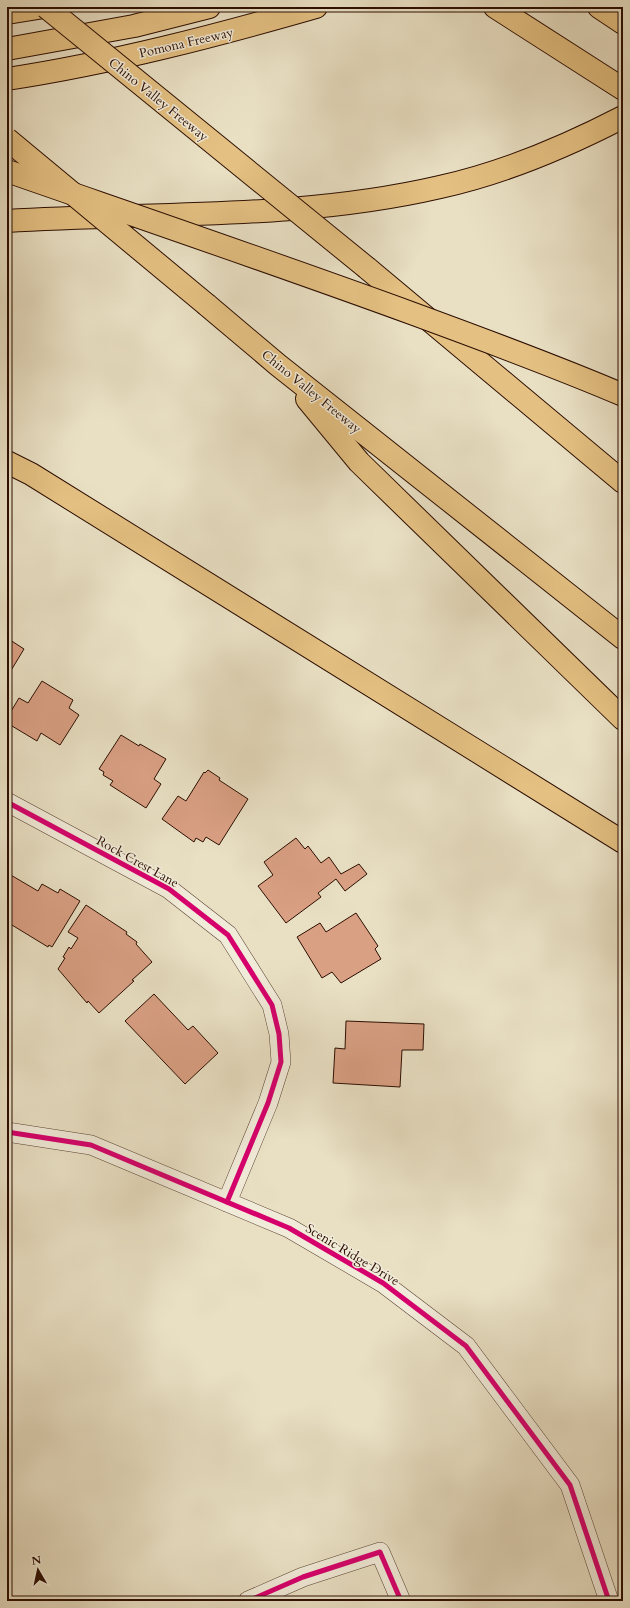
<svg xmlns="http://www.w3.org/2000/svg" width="630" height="1608" font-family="Cardo,serif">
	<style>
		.building { fill: #daa084; stroke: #2b0d00 }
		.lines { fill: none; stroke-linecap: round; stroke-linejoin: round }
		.minor-casing { stroke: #5a4231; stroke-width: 20 }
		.primary-casing { stroke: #2b0d00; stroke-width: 24 }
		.motorway-casing { stroke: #2b0d00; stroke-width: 24 }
		.minor { stroke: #f1ebd9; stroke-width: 19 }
		.primary { stroke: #e4c082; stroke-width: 22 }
		.motorway { stroke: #e4c082; stroke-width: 22 }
		.motorway-bridge-casing { stroke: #2b0d00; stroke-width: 24; stroke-linecap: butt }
		.motorway-bridge { stroke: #e4c082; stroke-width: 22 }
		.cycleway-casing { stroke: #f1ebd9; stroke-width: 8 }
		.cycleway { stroke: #d6006c; stroke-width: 5 }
		.labels { text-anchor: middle; stroke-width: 3; stroke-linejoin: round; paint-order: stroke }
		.street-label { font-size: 13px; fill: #2b0d00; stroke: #f1ebd9 }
	</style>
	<rect width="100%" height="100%" fill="#e9e0c4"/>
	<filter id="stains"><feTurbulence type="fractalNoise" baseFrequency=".005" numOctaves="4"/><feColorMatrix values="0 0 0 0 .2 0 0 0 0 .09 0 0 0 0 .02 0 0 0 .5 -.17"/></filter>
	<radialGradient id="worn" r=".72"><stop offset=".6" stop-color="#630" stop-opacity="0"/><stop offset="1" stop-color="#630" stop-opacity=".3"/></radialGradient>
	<g class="building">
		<polygon points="7,638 24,649 7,677"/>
		<polygon points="42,681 73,700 69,708 79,715 60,745 41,733 37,741 7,723 7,718 19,698 28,703"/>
		<polygon points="121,735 139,746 140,744 166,759 154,779 161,784 146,808 110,785 113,781 103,775 104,772 99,769"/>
		<polygon points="208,770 220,778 219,780 248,799 219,845 206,837 203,842 196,838 194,842 162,819 178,796 186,801 204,772 205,773"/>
		<polygon points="296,838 305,849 308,846 321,863 329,857 341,874 359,864 367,874 345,891 336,879 318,893 321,897 286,923 258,886 273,875 264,862"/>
		<polygon points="9,874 38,891 42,884 58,893 60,889 80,901 52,947 49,945 48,947 7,922 7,877"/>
		<polygon points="86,905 127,932 126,934 137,942 136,944 152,962 132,980 134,981 99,1013 88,1001 87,1003 58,969 65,958 63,957 69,947 71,949 78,938 68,932"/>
		<polygon points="356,913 378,946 375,949 381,959 341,983 332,972 322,978 297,937 320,923 326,932"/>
		<polygon points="154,994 188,1030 193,1026 218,1053 185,1084 125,1021"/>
		<polygon points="346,1021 424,1024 423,1050 402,1050 400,1087 333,1083 335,1048 345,1049"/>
	</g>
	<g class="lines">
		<g class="minor-casing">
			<g id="minor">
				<polyline points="7,802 169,889 228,935 272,1005 279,1034 281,1062 268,1103 227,1202"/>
				<polyline points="7,1132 91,1145 289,1228 383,1283 466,1346 570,1485 609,1601"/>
				<polyline points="248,1601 303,1577 380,1552 401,1601"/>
			</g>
		</g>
		<g class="primary-casing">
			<g id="primary">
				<polyline points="495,7 623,89"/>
				<polyline points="599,7 623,23"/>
			</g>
		</g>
		<g class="motorway-casing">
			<g id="motorway">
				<polyline points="7,13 44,7"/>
				<polyline points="7,49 134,26 209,7"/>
				<path d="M7,79C112,63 215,36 316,7"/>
				<path d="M7,221C151,212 298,220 440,187C504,173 565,147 623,117"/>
				<polyline points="367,268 623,482"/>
				<polyline points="207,305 278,365 623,638"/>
				<polyline points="307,399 359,462 623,719"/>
				<polyline points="7,462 31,474 623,842"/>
			</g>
		</g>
		<use href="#minor" class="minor"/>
		<use href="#primary" class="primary"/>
		<use href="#motorway" class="motorway"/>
		<g class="motorway-bridge-casing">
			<g id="motorway-bridge">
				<polyline points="46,7 367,268"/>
				<polyline points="7,139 207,305"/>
				<path d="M7,171C142,218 277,264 411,313C482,339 553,365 623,395"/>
			</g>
		</g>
		<use href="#motorway-bridge" class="motorway-bridge"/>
		<g class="cycleway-casing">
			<g id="cycleway">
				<polyline points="7,802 169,889 228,935 272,1005 279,1034 281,1062 268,1103 227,1202"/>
				<polyline points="7,1132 91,1145 289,1228 383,1283 466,1346 570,1485 609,1601"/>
				<polyline points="248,1601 303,1577 380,1552 401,1601"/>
			</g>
		</g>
		<use href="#cycleway" class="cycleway"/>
	</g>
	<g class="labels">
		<g class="street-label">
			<text transform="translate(186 42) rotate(-13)" y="5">Pomona Freeway</text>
			<text transform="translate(159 99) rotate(39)" y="5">Chino Valley Freeway</text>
			<text transform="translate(312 391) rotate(39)" y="5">Chino Valley Freeway</text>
			<text transform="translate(138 861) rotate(29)" y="5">Rock Crest Lane</text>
			<text transform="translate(353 1254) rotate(31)" y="5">Scenic Ridge Drive</text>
		</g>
	</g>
	<rect width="630" height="1608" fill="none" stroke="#e9e0c4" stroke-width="24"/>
	<rect x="8" y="8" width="614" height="1592" fill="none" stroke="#2b0d00" stroke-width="2"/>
	<rect x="12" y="12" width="606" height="1584" fill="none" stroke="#2b0d00"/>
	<g transform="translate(38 1570) rotate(351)" stroke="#f1ebd9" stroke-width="3" paint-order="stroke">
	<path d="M0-3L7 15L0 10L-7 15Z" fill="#2b0d00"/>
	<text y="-6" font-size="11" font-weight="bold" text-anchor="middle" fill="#2b0d00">N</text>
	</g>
	<rect width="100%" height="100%" filter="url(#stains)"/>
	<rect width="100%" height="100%" fill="url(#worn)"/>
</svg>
